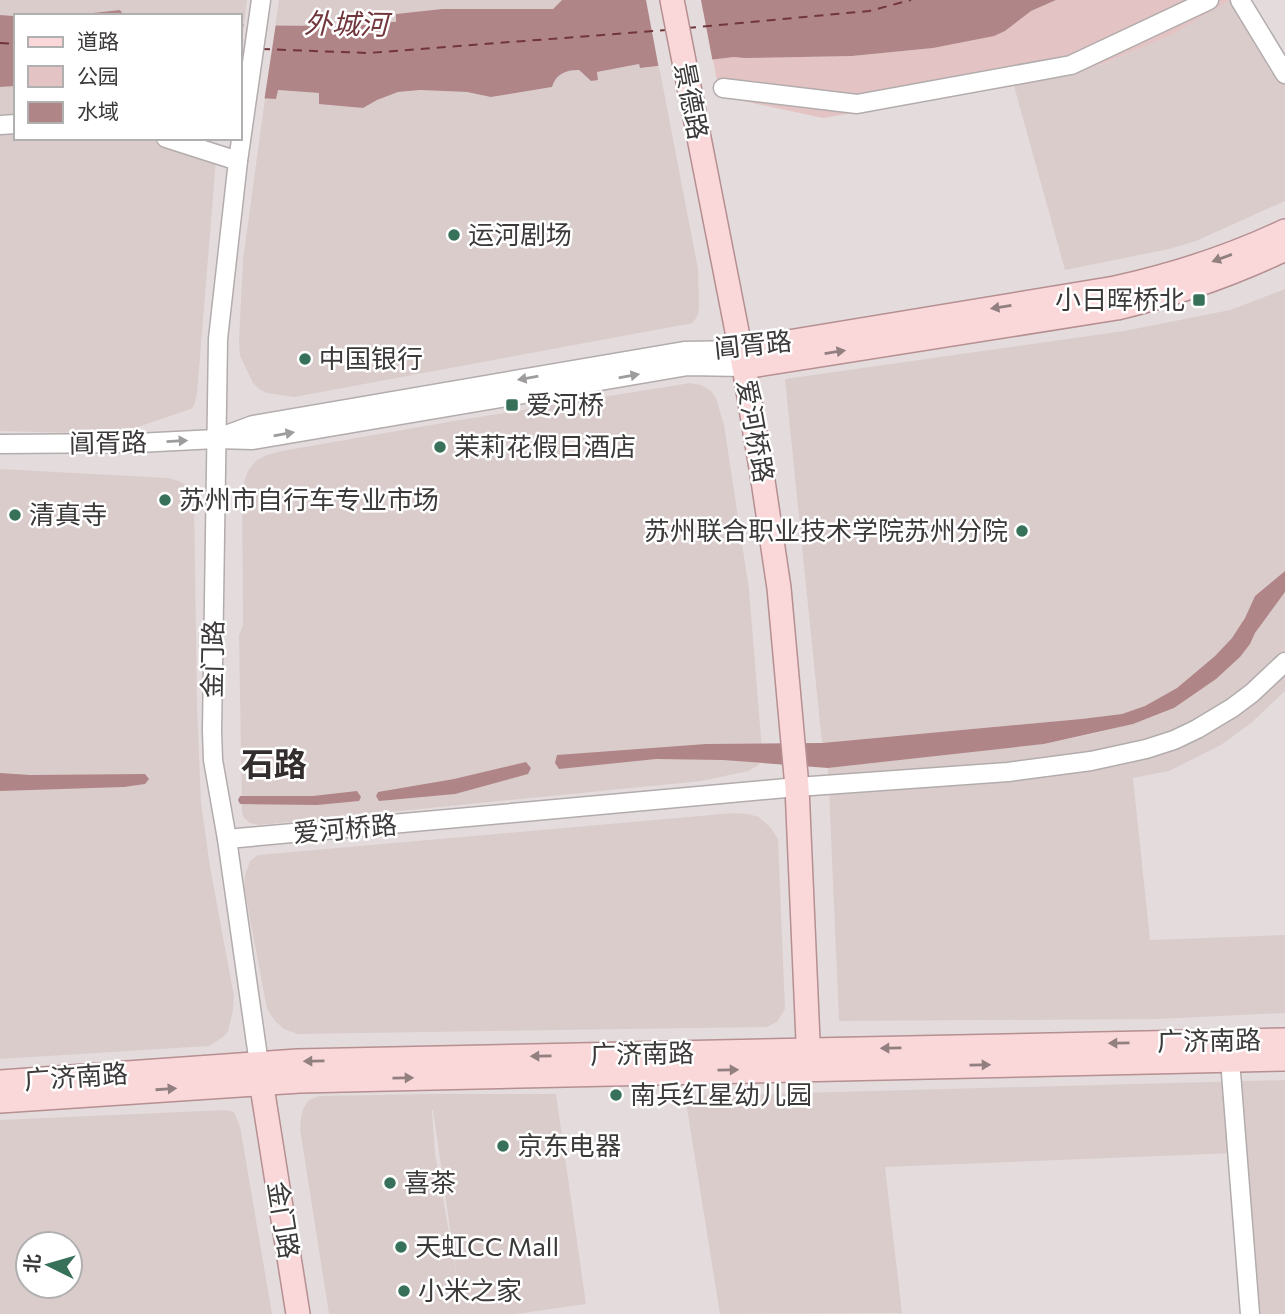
<svg xmlns="http://www.w3.org/2000/svg" width="1285" height="1314" font-family="Commissioner,'Noto Sans SC',sans-serif">
	<style>
		.built { fill: #dbcccc; fill-rule: evenodd }
		.green { fill: #e3c3c4 }
		.water { fill: #b08587 }
		.pier { fill: #e4dcdc }
		.lines { fill: none; stroke-linecap: round; stroke-linejoin: round }
		.ferry { stroke: #71363c; stroke-width: 2; stroke-dasharray: 9 7; stroke-linecap: butt }
		.minor-casing { stroke: #b3acac; stroke-width: 21 }
		.major-casing { stroke: #b58f91; stroke-width: 26 }
		.minor { stroke: #fff; stroke-width: 18 }
		.major { stroke: #fad7d9; stroke-width: 23 }
		.oneway { fill: #928081 }
		.oneway2 { fill: #9e9c9c }
		.poi-dot { fill: #377159; stroke: #fff; stroke-width: 2.5 }
		.labels { text-anchor: middle; stroke-width: 5; stroke-linejoin: round; paint-order: stroke }
		.street-label { font-size: 26px; fill: #3c3939; stroke: #fff }
		.poi-label { font-size: 26px; fill: #3c3939; stroke: #fff; text-anchor: start }
		.water-label { font-size: 28px; font-style: italic; fill: #71363c; stroke: #fff }
		.district-label { font-size: 33px; font-weight: bold; fill: #332d2d; stroke: #fff }
	</style>
	<rect width="100%" height="100%" fill="#e4dcdc"/>
	<g class="built">
		<polygon points="0,0 247,0 244,25 240,24 240,16 123,14 120,10 65,16 0,15"/>
		<polygon points="279,0 562,0 553,9 442,9 397,14 396,22 368,21 367,25 306,25 275,27"/>
		<polygon points="1230,0 1237,6 1285,76 1285,201 1196,241 1169,249 1065,270 1014,86 1073,73 1109,62 1170,35"/>
		<polygon points="639,64 641,68 659,66 698,269 699,305 698,315 693,323 294,397 267,393 260,390 253,383 240,356 239,340 243,260 265,98 276,99 277,90 320,93 319,103 363,108 377,100 398,92 420,90 467,92 492,97 552,87 556,77 565,71 578,70 591,81 598,79 597,72"/>
		<polygon points="16,86 16,120 0,121 0,87"/>
		<polygon points="16,131 16,138 155,139 216,160 197,394 194,405 191,409 117,434 0,431 0,132"/>
		<polygon points="1285,289 1285,571 1255,596 1245,618 1232,638 1215,656 1177,688 1162,697 1145,706 1122,714 1081,719 822,743 785,379 1124,331 1230,310"/>
		<polygon points="690,383 701,385 711,391 716,398 724,425 749,589 762,751 759,765 748,771 702,781 259,825 250,823 244,818 242,812 239,635 243,625 242,493 245,479 249,469 257,460 267,455 282,451 448,422"/>
		<polygon points="0,469 168,478 179,481 186,485 192,492 194,498 197,704 201,802 210,867 234,996 233,1010 228,1031 223,1037 209,1046 0,1059"/>
		<polygon points="1285,592 1285,691 1251,723 1221,745 1169,771 1133,778 1150,940 1285,935 1285,1013 1157,1019 839,1021 828,768 1044,744 1096,733 1155,716 1174,708 1250,644 1255,633"/>
		<polygon points="733,813 748,814 759,817 771,828 778,839 785,1009 777,1022 767,1027 298,1034 284,1029 275,1021 267,1009 244,887 245,875 250,861 258,855"/>
		<polygon points="1285,1080 1285,1314 1257,1314 1234,1153 885,1167 902,1313 720,1314 685,1096"/>
		<path d="M430,1094H556L586,1304L516,1314H329L300,1129L301,1117L304,1107L309,1100L319,1096ZM432,1110H433L457,1277L435,1154Z"/>
		<path d="M226,1110L234,1112L240,1126L272,1314H0V1120ZM28,1244H70V1286H28Z"/>
	</g>
	<polygon class="green" points="1056,0 1230,0 1171,35 1108,62 1073,73 1014,86 823,118 720,96 713,59 734,57 744,58 852,56 933,48 1005,31 1031,11"/>
	<g class="water">
		<path d="M562,0H1056L1031,11L1005,31L994,36L933,48L852,56L744,58L734,57L640,68L639,64L597,72L598,80L591,81L579,70C565,70 556,74 552,87L491,97L467,92L420,90L398,92L377,100L363,108L319,104V93L278,90L276,99L240,97V24C282,27 324,25 367,25L368,21L396,22V14L442,9H553Z"/>
		<polygon points="120,10 123,14 171,16 65,16"/>
		<polygon points="0,15 16,16 16,86 0,87"/>
		<polygon points="1285,571 1285,592 1255,633 1250,644 1240,657 1216,679 1174,708 1133,724 1044,744 828,768 723,760 656,759 559,769 555,763 557,755 706,744 822,743 1081,719 1122,714 1145,706 1177,688 1215,656 1232,638 1245,618 1255,596"/>
		<polygon points="526,762 531,768 528,774 455,794 379,801 376,796 378,792 454,779"/>
		<polygon points="0,773 30,775 145,774 149,779 145,784 124,787 0,791"/>
		<polygon points="357,791 361,797 359,801 317,805 240,804 238,800 240,796 313,796"/>
	</g>
	<g class="pier">
		<polygon points="646,0 701,0 713,63 659,69"/>
		<polygon points="244,21 276,23 264,102 240,100 240,53"/>
	</g>
	<g class="lines">
		<g class="ferry">
			<polyline points="687,28 869,11 911,0"/>
			<polyline points="0,43 16,44"/>
			<polyline points="261,49 368,53 667,30"/>
		</g>
		<g class="minor-casing">
			<g id="minor">
				<polyline points="1240,0 1285,74"/>
				<polyline points="723,88 857,104 1071,65 1209,0"/>
				<polyline points="0,125 16,124"/>
				<polyline points="166,138 238,161"/>
				<polyline points="226,435 253,425 684,351 741,350"/>
				<polyline points="0,444 137,443 216,439 253,440 688,366 744,367"/>
				<polyline points="227,839 797,787 1008,772 1091,761 1146,749 1174,740 1197,729 1232,708 1252,693 1285,662"/>
				<polyline points="1230,1060 1250,1314"/>
				<polyline points="259,1064 227,839 213,760 212,731 218,339 238,161 261,0"/>
			</g>
		</g>
		<g class="major-casing">
			<g id="major">
				<polyline points="672,0 744,367 762,474 779,588 797,787 809,1064"/>
				<path d="M741,350L1115,288C1174,275 1230,257 1285,231"/>
				<path d="M744,367L1117,308C1175,294 1231,275 1285,249"/>
				<polyline points="259,1068 298,1314"/>
				<polyline points="0,1082 297,1061 1285,1040"/>
				<polyline points="0,1101 300,1081 1285,1059"/>
			</g>
		</g>
		<use href="#minor" class="minor"/>
		<use href="#major" class="major"/>
	</g>
	<defs><path id="oneway-solid" d="M-6-.8H1V-3.2L6.5 0L1 3.2V.8H-6Z" transform="scale(1.75)"/></defs>
	<g class="oneway">
		<use href="#oneway-solid" transform="translate(1222 258) rotate(160)"/>
		<use href="#oneway-solid" transform="translate(1001 307) rotate(171)"/>
		<use href="#oneway-solid" transform="translate(835 352) rotate(-9)"/>
		<use href="#oneway-solid" transform="translate(1119 1043) rotate(179)"/>
		<use href="#oneway-solid" transform="translate(891 1048) rotate(179)"/>
		<use href="#oneway-solid" transform="translate(541 1056) rotate(179)"/>
		<use href="#oneway-solid" transform="translate(314 1061) rotate(179)"/>
		<use href="#oneway-solid" transform="translate(980 1065) rotate(-1)"/>
		<use href="#oneway-solid" transform="translate(728 1070) rotate(-1)"/>
		<use href="#oneway-solid" transform="translate(403 1078) rotate(-1)"/>
		<use href="#oneway-solid" transform="translate(166 1089) rotate(-4)"/>
	</g>
	<g class="oneway2">
		<use href="#oneway-solid" transform="translate(629 376) rotate(-10)"/>
		<use href="#oneway-solid" transform="translate(528 378) rotate(170)"/>
		<use href="#oneway-solid" transform="translate(284 434) rotate(-10)"/>
		<use href="#oneway-solid" transform="translate(177 441) rotate(-3)"/>
	</g>
	<g class="poi-dot">
		<circle cx="454" cy="235" r="7"/>
		<rect x="1192" y="293" width="14" height="14" rx="3.5"/>
		<circle cx="305" cy="359" r="7"/>
		<rect x="505" y="398" width="14" height="14" rx="3.5"/>
		<circle cx="440" cy="447" r="7"/>
		<circle cx="165" cy="500" r="7"/>
		<circle cx="15" cy="515" r="7"/>
		<circle cx="1022" cy="531" r="7"/>
		<circle cx="616" cy="1095" r="7"/>
		<circle cx="503" cy="1146" r="7"/>
		<circle cx="390" cy="1183" r="7"/>
		<circle cx="401" cy="1247" r="7"/>
		<circle cx="404" cy="1291" r="7"/>
	</g>
	<g class="labels">
		<g class="street-label">
			<text transform="translate(691 101) rotate(79)" y="9">景德路</text>
			<text transform="translate(753 345) rotate(-6)" y="9">阊胥路</text>
			<text transform="translate(755 431) rotate(80)" y="9">爱河桥路</text>
			<text transform="translate(108 443) rotate(-1)" y="9">阊胥路</text>
			<text transform="translate(213 659) rotate(-89)" y="9">金门路</text>
			<text transform="translate(345 829) rotate(-5)" y="9">爱河桥路</text>
			<text transform="translate(1209 1041) rotate(-1)" y="9">广济南路</text>
			<text transform="translate(642 1054) rotate(-1)" y="9">广济南路</text>
			<text transform="translate(76 1077) rotate(-4)" y="9">广济南路</text>
			<text transform="translate(283 1220) rotate(81)" y="9">金门路</text>
		</g>
		<g class="poi-label">
			<text x="468" y="244">运河剧场</text>
			<text x="1185" y="309" text-anchor="end">小日晖桥北</text>
			<text x="319" y="368">中国银行</text>
			<text x="526" y="414">爱河桥</text>
			<text x="454" y="456">茉莉花假日酒店</text>
			<text x="179" y="509">苏州市自行车专业市场</text>
			<text x="29" y="524">清真寺</text>
			<text x="1008" y="540" text-anchor="end">苏州联合职业技术学院苏州分院</text>
			<text x="630" y="1104">南兵红星幼儿园</text>
			<text x="517" y="1155">京东电器</text>
			<text x="404" y="1192">喜茶</text>
			<text x="415" y="1256">天虹CC Mall</text>
			<text x="418" y="1300">小米之家</text>
		</g>
		<g class="water-label">
			<text transform="translate(346 24) rotate(1)" y="10">外城河</text>
		</g>
		<g class="district-label">
			<text x="274" y="776">石路</text>
		</g>
	</g>
	<rect x="14" y="14" width="228" height="126" fill="#ffffff" stroke="#b1b0b0" stroke-width="2"/>
	<rect x="28" y="37" width="35" height="10" fill="#fad7d9" stroke="#b1b0b0" stroke-width="2"/>
	<text x="77" y="49" font-size="21" fill="#3c3939">道路</text>
	<rect x="28" y="66" width="35" height="21" fill="#e3c3c4" stroke="#b1b0b0" stroke-width="2"/>
	<text x="77" y="84" font-size="21" fill="#3c3939">公园</text>
	<rect x="28" y="102" width="35" height="21" fill="#b08587" stroke="#b1b0b0" stroke-width="2"/>
	<text x="77" y="119" font-size="21" fill="#3c3939">水域</text>
	<g transform="translate(49 1265) rotate(275)"><circle r="33" fill="#ffffff" stroke="#b1b0b0" stroke-width="2"/>
	<path d="M0-5L12 26L0 18L-12 26Z" fill="#377159"/>
	<text y="-10" font-size="19" font-weight="bold" text-anchor="middle" fill="#3c3939">北</text>
	</g>
</svg>
